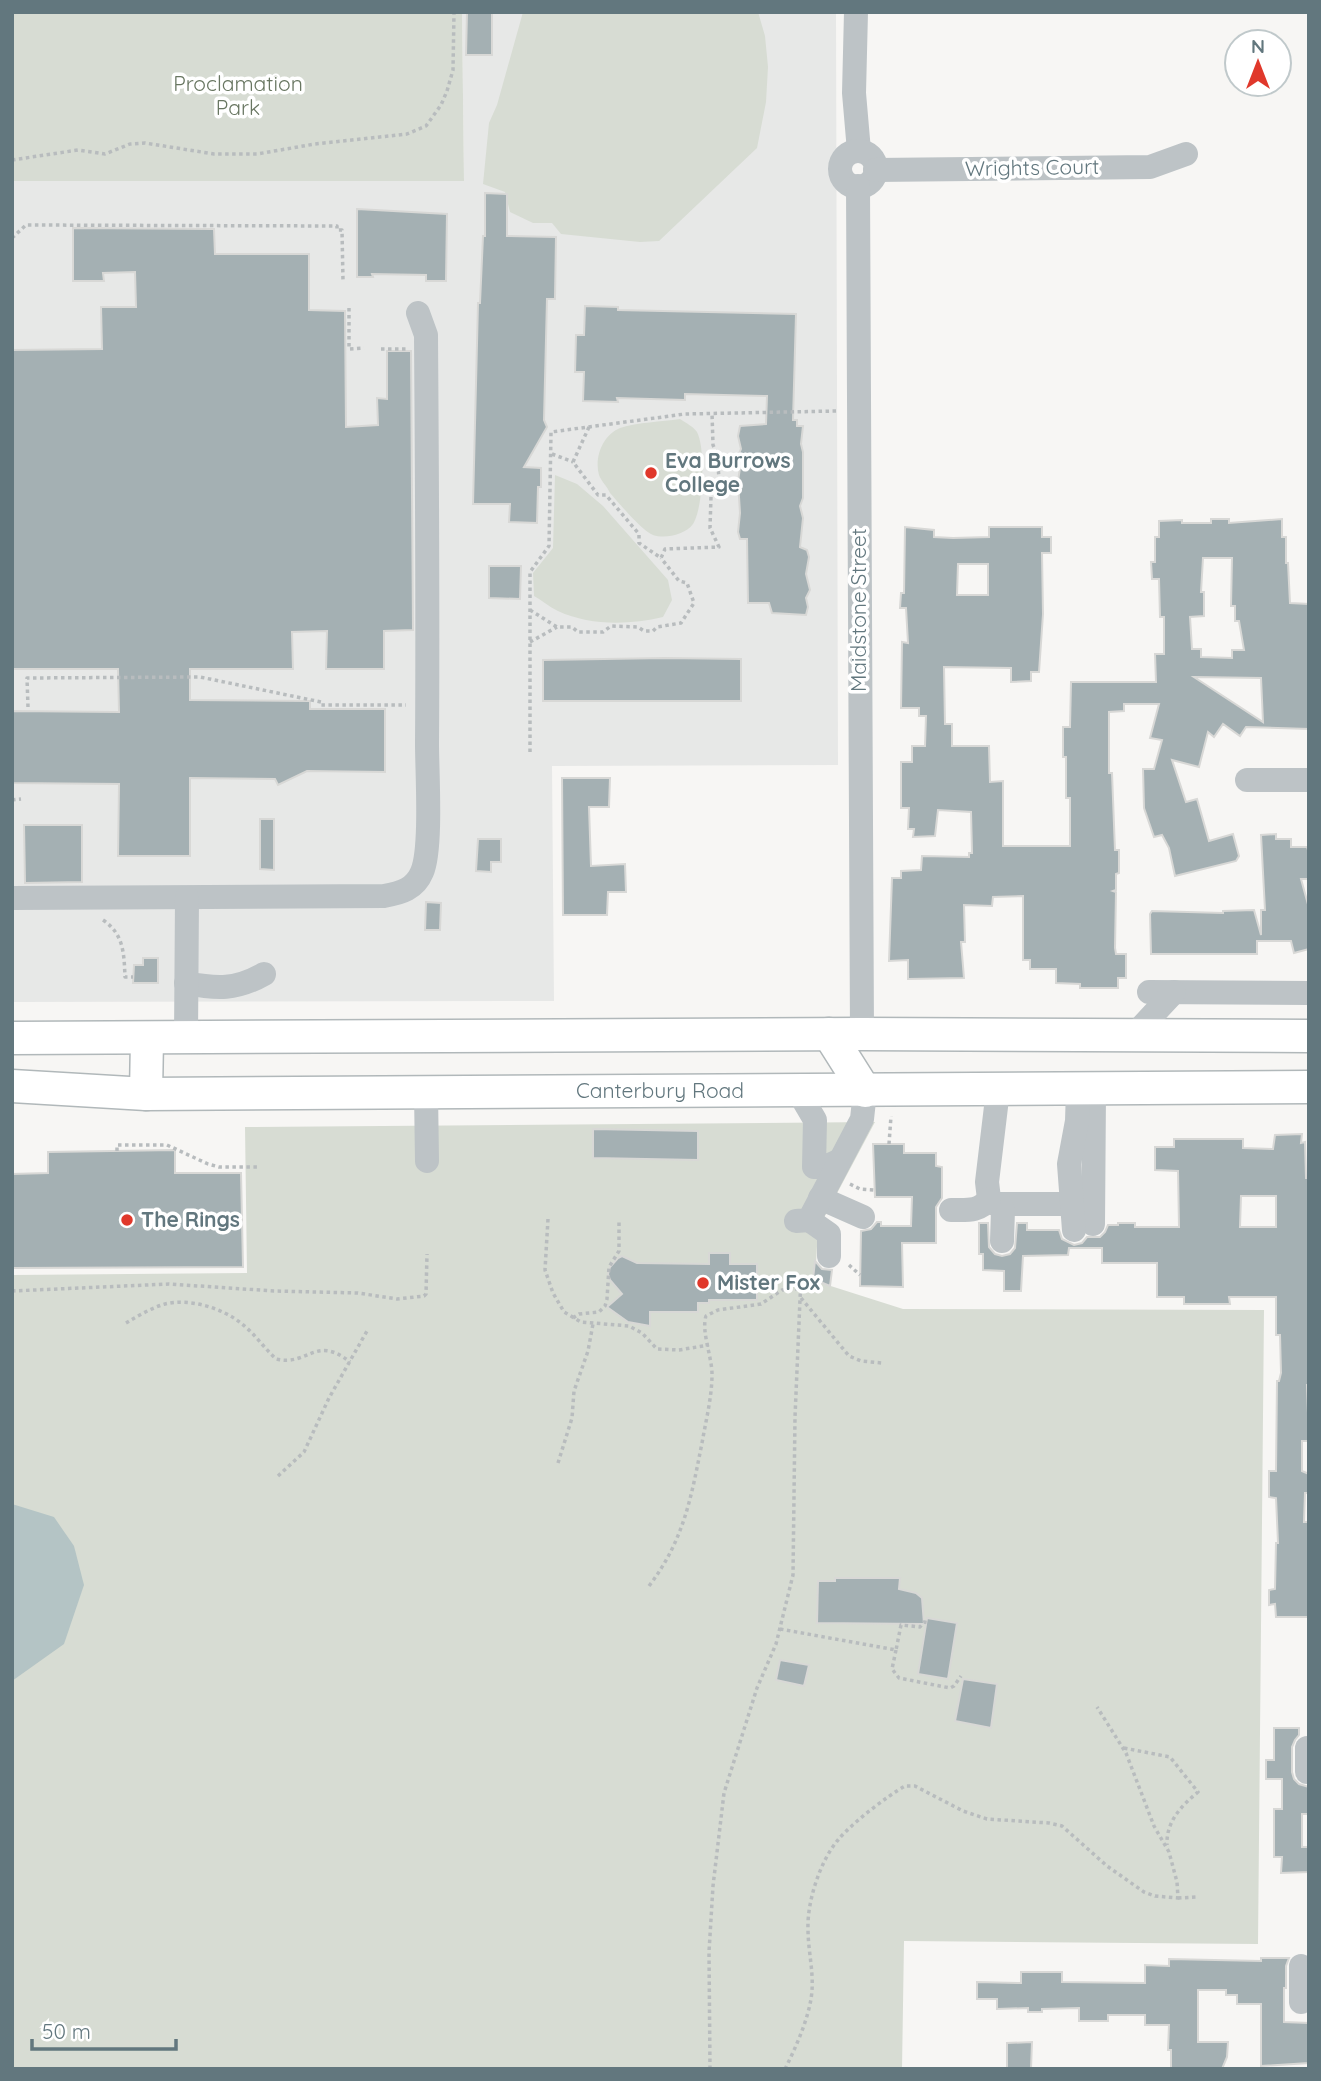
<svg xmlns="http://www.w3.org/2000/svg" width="1321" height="2081" font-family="Quicksand,sans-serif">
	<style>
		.built { fill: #e7e8e7 }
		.green { fill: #d7dcd3 }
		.water { fill: #b4c4c5 }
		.building { fill: #a4b0b3; stroke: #d8d8d6; stroke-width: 2; fill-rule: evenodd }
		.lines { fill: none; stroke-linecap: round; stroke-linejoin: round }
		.major-casing { stroke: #b1b8ba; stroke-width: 35 }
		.path { stroke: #b8bcbe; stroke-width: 3.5; stroke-dasharray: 3.5 3.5; stroke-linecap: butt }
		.minor { stroke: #bdc3c6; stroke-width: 24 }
		.major { stroke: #fff; stroke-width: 32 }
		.poi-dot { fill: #e0382b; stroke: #fff; stroke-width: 2.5 }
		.labels { text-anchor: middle; stroke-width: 7; stroke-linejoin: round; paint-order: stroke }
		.park-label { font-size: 21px; fill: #687661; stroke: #fff }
		.street-label { font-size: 21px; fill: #62777e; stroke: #fff }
		.poi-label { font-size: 21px; font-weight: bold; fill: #62777e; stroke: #fff; text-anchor: start }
	</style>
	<rect width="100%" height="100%" fill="#f7f6f4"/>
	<polygon class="built" points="462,12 836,12 838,765 552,766 554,1001 12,1002 12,181 464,181"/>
	<g class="green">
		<polygon points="12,12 462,12 464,181 12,181"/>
		<polygon points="523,12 758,12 765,36 768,67 766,102 757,148 659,241 640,242 561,234 552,223 533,223 510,212 505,192 483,184 489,123 497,105"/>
		<path d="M680,419C686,423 694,427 697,432C706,449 703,509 693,524C685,535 665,539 653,535C642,531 619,503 610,493C607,486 601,481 599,475C594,457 603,435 620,428C638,422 661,422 680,419Z"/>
		<path d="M555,475L577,484L603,506L668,580L672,600L663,617C629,625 590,626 558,611C549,607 542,600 534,596L533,573L553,548Z"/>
		<polygon points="875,1122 818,1229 815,1281 903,1309 1264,1310 1258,1944 904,1941 902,2069 12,2069 12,1275 247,1273 245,1127"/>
	</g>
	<polygon class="water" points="12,1504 54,1517 74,1546 84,1585 64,1644 12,1681"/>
	<g class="building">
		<polygon points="467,12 492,12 492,55 466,55"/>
		<polygon points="485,193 507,194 507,236 556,237 555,299 547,299 544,420 547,427 524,467 541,468 541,487 538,487 537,523 509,522 510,504 473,504 478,303 480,303 483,236 485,236"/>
		<polygon points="357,209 447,214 446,281 426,281 426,275 372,274 373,277 357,277"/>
		<polygon points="73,228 214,229 215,254 309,254 309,310 345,311 346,427 378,425 377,398 387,399 387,351 411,351 413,630 384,631 384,669 326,669 327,631 292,632 293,669 190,669 190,700 310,701 310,709 385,709 385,772 307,771 278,785 275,779 190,778 190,856 118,856 119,784 12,783 12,711 119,712 118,669 12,669 12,350 102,349 101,307 136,307 135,272 103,273 104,281 73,281"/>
		<polygon points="585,306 618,307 618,310 796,314 793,420 797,420 797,426 803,426 801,444 803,452 803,498 800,506 803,518 800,547 807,550 809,557 806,574 810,590 806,598 808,607 806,615 772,613 769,603 748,603 747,539 740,539 738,532 740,513 738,481 740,468 737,458 741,449 738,436 740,426 766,424 767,396 685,394 685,400 617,398 618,402 583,401 584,372 575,372 576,335 584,335"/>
		<path d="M1211,519H1229V523L1282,519V537H1286V563H1288L1290,603L1309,604V729L1246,727L1240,736L1223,724L1214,737L1208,732L1199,767L1172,760L1186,802L1197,799L1209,841L1233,834L1239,856L1236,861L1175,876L1169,848L1162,835L1154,837L1144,808L1143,769H1154L1162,740L1150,738L1159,704H1124V711L1109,712V773H1112L1115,850H1119V873L1116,874V890L1113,891L1116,892L1115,948L1116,954H1126V978H1118V988H1080V984L1056,983V969H1030V960H1023V896L993,897L992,906L964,905L965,942H961L964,978L908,979V960L889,961L892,878H901V871L921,870L922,856L969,857V853H972L971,812L938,810L935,836L913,837L914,829H908L909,808H901V762H912V746H925L926,716H919V708H901L902,642L908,643L906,608H900L901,593H904L905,527L934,530V537L953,538L989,537V527H1042V537H1051V553H1042L1043,614L1039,672H1031V681L1011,682V668L944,667L945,724H952V746H989L990,782L1003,781V846H1070V798H1066V757H1063V727H1070L1071,682H1156L1155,654H1164V617H1160L1159,579H1152L1151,562H1155V537H1159V521L1182,520V523H1211ZM1203,558H1232L1231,606H1235V621H1239L1244,650H1232V658L1201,657V649H1192L1190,617L1204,616V592H1201ZM958,564H988V595H957ZM1194,677L1261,678L1263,722Z"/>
		<polygon points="489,566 521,566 520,599 489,598"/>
		<polygon points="665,658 741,659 741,701 543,701 543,660"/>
		<polygon points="562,778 610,778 609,807 589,807 591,866 625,864 626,892 608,892 607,915 563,915"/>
		<polygon points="260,819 274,819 274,870 260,869"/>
		<polygon points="24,825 82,825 82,882 25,883"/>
		<polygon points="1276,834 1276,839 1291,839 1291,847 1307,847 1309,853 1309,879 1301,879 1309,908 1309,949 1294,953 1291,941 1257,941 1257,954 1151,954 1150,914 1152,911 1223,913 1223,911 1254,910 1261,935 1261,910 1265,910 1261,835"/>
		<polygon points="478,839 501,839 501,862 491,862 491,872 476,871"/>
		<polygon points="426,902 441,903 440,930 425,930"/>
		<polygon points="143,958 158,958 158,983 133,983 134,965 143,965"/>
		<polygon points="593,1129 698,1131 698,1160 593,1158"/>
		<path d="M1302,1134L1301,1143L1305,1142L1306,1178H1309V1385H1307L1309,1441H1302V1471L1309,1474V1493H1305L1304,1522H1308L1309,1617H1276L1275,1604L1269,1605V1590L1275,1589L1276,1543H1278L1276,1498L1269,1497V1471H1276L1277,1381H1279L1281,1373L1280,1335H1276V1297H1229L1230,1304H1184V1297H1157V1263H1102V1248H1069L1068,1255L1023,1256L1021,1291H1004V1271L983,1270V1254H979V1223H988L989,1247L995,1254L1002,1256L1010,1254L1015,1248L1017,1223H1027V1230H1059L1062,1239L1074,1245L1082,1243L1087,1237H1100L1105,1232L1108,1225H1118V1223H1135V1227H1179L1178,1171L1155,1170V1147H1174V1139H1243V1148L1273,1149L1275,1135ZM1241,1196H1276V1227H1240Z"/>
		<polygon points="873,1144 904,1144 904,1153 936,1153 936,1166 942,1167 942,1198 936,1207 936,1243 902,1243 903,1287 860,1286 861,1231 871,1229 877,1222 881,1222 881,1226 911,1226 912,1197 875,1197"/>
		<polygon points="175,1150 175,1173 241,1173 243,1267 12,1268 12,1174 48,1173 48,1152"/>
		<polygon points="709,1253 730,1253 730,1264 757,1264 757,1300 709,1300 709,1303 698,1303 698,1312 650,1312 650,1326 628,1322 607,1307 622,1294 610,1280 608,1274 610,1267 618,1258 622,1256 637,1263 709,1264"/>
		<polygon points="815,1261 822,1269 832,1270 830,1286 813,1279"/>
		<polygon points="835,1578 900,1578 899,1589 916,1593 922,1598 924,1624 817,1623 818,1581 835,1581"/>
		<polygon points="927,1618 957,1623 948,1679 918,1674"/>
		<polygon points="780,1660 809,1665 804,1686 776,1680"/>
		<polygon points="963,1679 997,1684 991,1728 955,1721"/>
		<polygon points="1274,1728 1299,1728 1299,1735 1295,1740 1292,1747 1292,1772 1294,1779 1299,1784 1309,1787 1309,1814 1302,1814 1302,1847 1309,1847 1309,1872 1281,1873 1282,1857 1274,1857 1274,1809 1282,1809 1282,1779 1266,1779 1266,1760 1274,1760"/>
		<polygon points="1261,1958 1289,1958 1286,1966 1286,1988 1284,1988 1284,2022 1309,2023 1309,2063 1261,2066 1261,2004 1237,2004 1237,1995 1226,1995 1226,1990 1198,1990 1198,2042 1228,2042 1227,2057 1222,2069 1171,2069 1171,2050 1168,2050 1169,2025 1145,2025 1145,2015 1108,2015 1108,2021 1079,2021 1079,2008 1042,2009 1042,2012 1028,2012 1028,2008 997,2009 997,1999 977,1999 977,1982 1021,1983 1021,1972 1062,1972 1062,1982 1145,1983 1145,1965 1169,1966 1169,1959 1261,1961"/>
		<polygon points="1032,2042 1031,2069 1007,2069 1007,2043"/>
	</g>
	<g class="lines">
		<g class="major-casing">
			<g id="major">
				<polyline points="829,1034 865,1091"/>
				<polyline points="12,1038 862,1034 1309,1036"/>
				<polyline points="12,1086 146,1094 1309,1087"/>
				<polyline points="146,1094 147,1038"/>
			</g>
		</g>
		<g class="path">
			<polyline points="12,160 78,150 105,154 130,144 145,143 214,154 257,154 315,144 407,134 426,126 441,105 447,91 453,70 454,12"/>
			<polyline points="12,238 26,225 337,226 337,230 342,230 343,281"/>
			<polyline points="349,308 349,349 364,348"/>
			<polyline points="381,349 407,349"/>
			<polyline points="589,427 573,462 598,495 606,495 639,534 639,543 661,558 665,549 719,547 710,528 711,496 719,478 717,454 713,445 712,413"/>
			<polyline points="552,454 573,462"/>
			<polyline points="530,610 557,627 572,627 578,632 603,632 611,626 638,627 644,631 653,631 657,627 681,623 694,603 687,583 679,581 661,558"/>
			<polyline points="530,642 557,627"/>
			<polyline points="28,707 27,678 200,677 321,702 321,705 406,705"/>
			<polyline points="530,752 530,572 549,546 551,432 685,414 837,411"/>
			<polyline points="12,800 21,799"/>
			<path d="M103,920C124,934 124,954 125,977H133"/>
			<polyline points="889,1144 891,1116"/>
			<polyline points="117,1151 117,1145 167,1145 208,1164 219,1167 257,1167"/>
			<polyline points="850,1184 860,1189 875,1190"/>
			<polyline points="548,1219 545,1270 553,1293 564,1312 581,1322 629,1326 642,1333 657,1349 679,1350 709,1345"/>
			<polyline points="849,1265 860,1275"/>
			<polyline points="12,1291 169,1284 274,1291 358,1293 397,1299 424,1296 426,1294 427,1254"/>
			<polyline points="801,1298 849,1356 861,1361 882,1363"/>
			<polyline points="573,1318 579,1314 599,1312 605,1306 607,1299 609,1267 619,1251 619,1220"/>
			<path d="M126,1323C138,1316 151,1308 165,1304C189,1298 223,1308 242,1324C255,1334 264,1348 276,1359C308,1367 315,1334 350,1362"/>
			<polyline points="558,1463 572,1418 574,1391 588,1351 593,1324"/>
			<polyline points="278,1476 304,1452 329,1398 367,1331"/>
			<path d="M649,1586C684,1540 691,1498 702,1443C706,1420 712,1397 712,1374C712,1357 701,1331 706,1316L718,1310L761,1304L782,1290L800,1289"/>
			<polyline points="780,1629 896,1650 901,1625 920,1627 924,1622 930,1623"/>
			<polyline points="896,1650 892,1669 899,1678 950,1688 954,1686 961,1676"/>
			<path d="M1124,1748L1170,1757L1198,1792C1181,1806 1166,1822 1167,1845"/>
			<polyline points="1178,1898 1197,1897"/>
			<polyline points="274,2069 315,2069"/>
			<polyline points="710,2069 709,1952 713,1886 724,1793 757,1688 776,1644 793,1575 795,1417 801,1276"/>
			<path d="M785,2069C796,2047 807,2022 811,1999C815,1975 808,1953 808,1929C807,1902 820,1861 838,1840C852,1823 886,1797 905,1786H915L963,1811L987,1819L1049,1823L1062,1826L1107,1866L1144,1892L1155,1896L1178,1898L1177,1882L1169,1852L1154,1826L1126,1753L1097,1707"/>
		</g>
		<g class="minor">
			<polyline points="856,12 854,93 859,151"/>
			<circle cx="858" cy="169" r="18"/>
			<polyline points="875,170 1150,167 1186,154"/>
			<polyline points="858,186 862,1034"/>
			<polyline points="1247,780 1309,780"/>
			<path d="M12,898L384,896C401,893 415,889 422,872C432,849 427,772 427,744C428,608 427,471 426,335L418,313"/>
			<path d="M186,983C217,989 236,990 264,974"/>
			<polyline points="1149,992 1309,993"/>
			<polyline points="1134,1035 1174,992"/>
			<polyline points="186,1038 187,898"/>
			<polyline points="998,1090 987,1182 989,1199 995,1204 1073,1204"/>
			<polyline points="798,1091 815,1120 814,1167 825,1167 840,1160"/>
			<polyline points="426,1092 427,1161"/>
			<polyline points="820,1198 863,1217"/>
			<polyline points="1000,1204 1003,1210 1002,1241"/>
			<path d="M951,1210C967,1210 979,1212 989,1199"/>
			<polyline points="809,1220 829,1234 829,1256"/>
			<polyline points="796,1221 809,1220 862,1119 865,1091"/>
			<polyline points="1093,1224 1094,1093"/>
			<polyline points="1074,1230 1069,1164 1077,1121 1078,1089"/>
			<polyline points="1307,1772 1307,1748"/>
			<polyline points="1301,2002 1301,1966"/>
		</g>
		<use href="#major" class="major"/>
	</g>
	<g class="poi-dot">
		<circle cx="651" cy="473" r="7"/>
		<circle cx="127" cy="1220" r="7"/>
		<circle cx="703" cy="1283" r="7"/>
	</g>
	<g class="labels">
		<g class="park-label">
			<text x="238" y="91">Proclamation<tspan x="238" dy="24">Park</tspan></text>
		</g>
		<g class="street-label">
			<text transform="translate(1032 168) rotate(-1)" y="7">Wrights Court</text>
			<text transform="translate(859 610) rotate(-90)" y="7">Maidstone Street</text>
			<text x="660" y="1098">Canterbury Road</text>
		</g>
		<g class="poi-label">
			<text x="665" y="468">Eva Burrows<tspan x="665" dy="24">College</tspan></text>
			<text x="141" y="1227">The Rings</text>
			<text x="717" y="1290">Mister Fox</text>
		</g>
	</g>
	<rect width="1321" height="2081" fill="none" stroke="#62777e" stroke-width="28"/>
	<g transform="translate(1258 63)"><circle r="33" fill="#ffffff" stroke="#c0c9cb" stroke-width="2"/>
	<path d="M0-5L12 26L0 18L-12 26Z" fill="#e0382b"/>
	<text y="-10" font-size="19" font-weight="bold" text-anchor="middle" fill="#62777e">N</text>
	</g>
	<path d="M32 2039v10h144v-10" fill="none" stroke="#62777e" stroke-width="3.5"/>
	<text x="42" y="2039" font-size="21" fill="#62777e" stroke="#ffffff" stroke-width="5" paint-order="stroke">50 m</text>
</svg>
